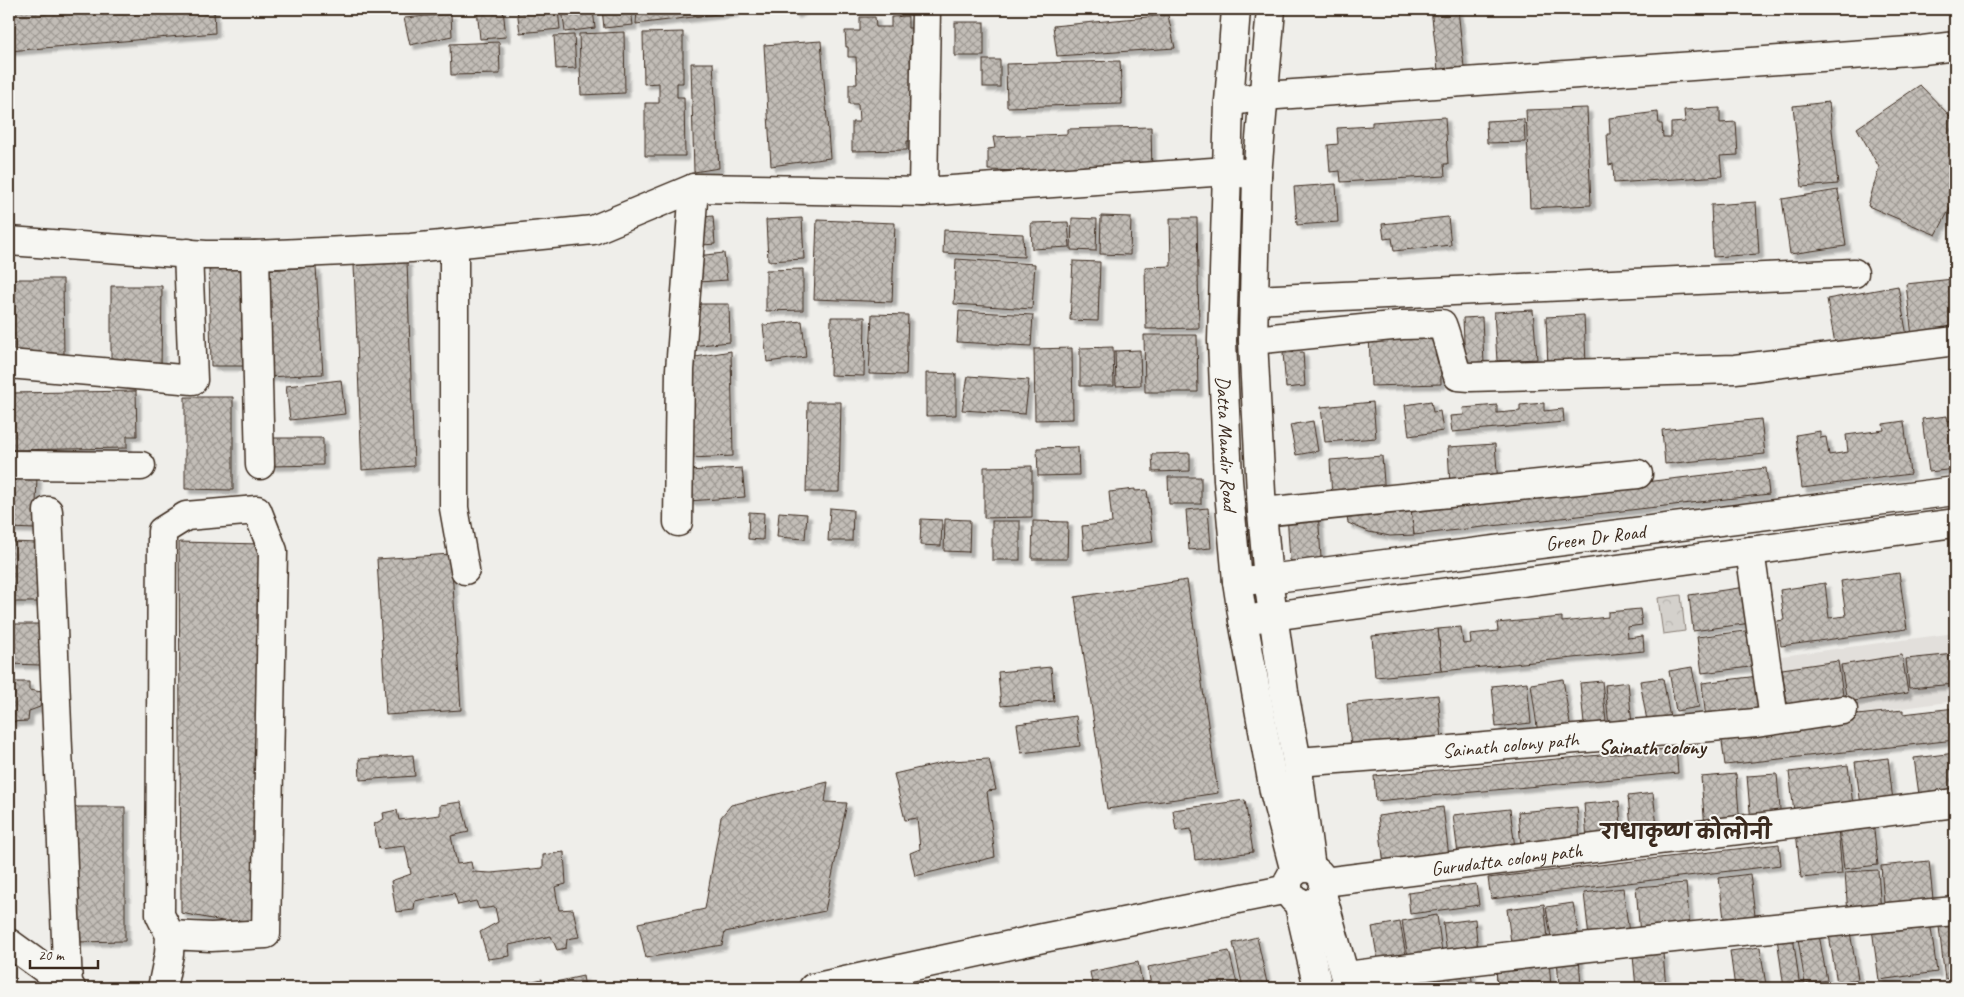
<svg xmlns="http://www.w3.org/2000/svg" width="1964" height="997" font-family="Caveat,'Playpen Sans Deva',sans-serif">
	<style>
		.built { fill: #e2dfdb }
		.park { fill: url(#park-crowns); stroke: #887e75 }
		.building { fill: url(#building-cross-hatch); stroke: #3b2a1e; filter: url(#shadow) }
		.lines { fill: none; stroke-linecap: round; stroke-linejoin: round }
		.minor-casing { stroke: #3b2a1e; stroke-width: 31 }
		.major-casing { stroke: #3b2a1e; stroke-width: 31 }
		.minor { stroke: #f6f6f2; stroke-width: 28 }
		.major { stroke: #f6f6f2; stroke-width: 28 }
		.labels { text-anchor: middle; stroke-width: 4; stroke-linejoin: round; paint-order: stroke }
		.street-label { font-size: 20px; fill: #3b2a1e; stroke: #f6f6f2 }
		.neighbourhood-label { font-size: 21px; font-weight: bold; fill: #3b2a1e; stroke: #f6f6f2 }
	</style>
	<defs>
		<pattern id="park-crowns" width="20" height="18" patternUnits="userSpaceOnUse" patternTransform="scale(1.25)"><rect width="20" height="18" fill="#d4d1cc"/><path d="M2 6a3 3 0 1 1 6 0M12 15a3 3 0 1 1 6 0" fill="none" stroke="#b7b4af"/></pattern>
		<pattern id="building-cross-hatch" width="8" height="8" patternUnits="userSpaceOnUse" patternTransform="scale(1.25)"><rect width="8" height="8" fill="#c2bdb7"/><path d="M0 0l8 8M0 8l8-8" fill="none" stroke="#9f9a94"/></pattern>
		<filter id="shadow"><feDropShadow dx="4.5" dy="4.5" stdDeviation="1" flood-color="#0004"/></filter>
	</defs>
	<rect width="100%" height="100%" fill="#efeeea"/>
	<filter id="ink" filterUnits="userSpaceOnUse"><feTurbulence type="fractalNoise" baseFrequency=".02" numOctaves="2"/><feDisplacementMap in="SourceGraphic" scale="10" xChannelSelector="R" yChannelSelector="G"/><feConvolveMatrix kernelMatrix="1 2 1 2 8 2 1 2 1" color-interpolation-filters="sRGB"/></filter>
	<g filter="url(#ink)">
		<polygon class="built" points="1955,633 1955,701 1784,724 1774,657"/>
		<polygon class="park" points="1681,595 1685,631 1663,634 1658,598"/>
		<g class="building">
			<polygon points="9,9 214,9 215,33 9,51"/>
			<polygon points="477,9 503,9 506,37 480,39"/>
			<polygon points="517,9 558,9 560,29 520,33"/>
			<polygon points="562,9 593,9 595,28 565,32"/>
			<polygon points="602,9 631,9 633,25 604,28"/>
			<polygon points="637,9 735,9 734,12 636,24"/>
			<polygon points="791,9 803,9 795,14"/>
			<polygon points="1431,9 1458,9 1464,67 1438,70"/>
			<polygon points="451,14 452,36 410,45 404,18"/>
			<polygon points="1168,15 1175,48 1057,56 1053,26"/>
			<polygon points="908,16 908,28 921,28 918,55 910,55 911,76 922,76 922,101 910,101 910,108 913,108 917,141 907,141 907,150 852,151 852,122 859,122 858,104 849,104 849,84 857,84 856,57 848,57 848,47 846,47 845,31 860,31 860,17 875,17 876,27 891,27 891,17"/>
			<rect x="955" y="22" width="29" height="34"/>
			<polygon points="624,32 625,93 581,95 579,34"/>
			<polygon points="683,32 683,83 677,83 677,97 684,97 685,156 645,156 645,103 659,103 659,83 644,84 643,33"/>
			<polygon points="574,35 576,68 556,69 554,36"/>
			<polygon points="821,41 830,158 771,166 764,45"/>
			<polygon points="499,42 500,74 451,75 450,44"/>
			<rect x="983" y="60" width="17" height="27"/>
			<polygon points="1120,61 1122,104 1007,107 1006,64"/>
			<polygon points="691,63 713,63 719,168 694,172"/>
			<polygon points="1920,85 1950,116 1955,116 1955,199 1936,235 1868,206 1879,167 1857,128"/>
			<polygon points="1829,102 1838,184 1802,187 1793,106"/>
			<polygon points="1587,108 1591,205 1530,208 1526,110"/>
			<polygon points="1720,108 1720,123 1736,122 1738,155 1720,156 1722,176 1614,183 1613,164 1609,165 1607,134 1610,134 1609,118 1658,112 1659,124 1662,124 1663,137 1671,137 1671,123 1685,122 1684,110"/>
			<polygon points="1445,117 1448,164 1444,164 1445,176 1341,182 1340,171 1330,172 1328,145 1338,144 1337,128 1372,126 1372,122"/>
			<polygon points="1524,119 1525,142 1487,143 1486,121"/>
			<polygon points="1151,127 1152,175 988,170 988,149 995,148 993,137 1067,134 1067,129"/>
			<polygon points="1336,184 1338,222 1297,225 1294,187"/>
			<polygon points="1838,190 1846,246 1790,254 1782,199"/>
			<polygon points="1756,202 1759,254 1713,257 1711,205"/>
			<polygon points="713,216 715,244 703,245 701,217"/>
			<polygon points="1101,216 1131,217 1130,255 1100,254"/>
			<polygon points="1448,217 1451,245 1394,251 1392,238 1384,239 1382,224"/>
			<polygon points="802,218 804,259 768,261 766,220"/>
			<polygon points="1072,218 1097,219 1096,251 1071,250"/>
			<polygon points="1170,218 1197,218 1199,328 1146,329 1145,267 1171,266"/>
			<polygon points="817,220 895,223 892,302 814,299"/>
			<polygon points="1068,222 1070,247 1032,249 1031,223"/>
			<polygon points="944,230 1023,234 1024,257 943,253"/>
			<polygon points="724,253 727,280 699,282 696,256"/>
			<polygon points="956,259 1035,264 1032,309 954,304"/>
			<polygon points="407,261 414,466 362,470 354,265"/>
			<polygon points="1073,261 1100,262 1098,321 1070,320"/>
			<polygon points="209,267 250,267 251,366 211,366"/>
			<polygon points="316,267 323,374 267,377 260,270"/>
			<polygon points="803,269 803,310 766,311 766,270"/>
			<polygon points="12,279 63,279 64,357 12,358"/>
			<polygon points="1953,279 1955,332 1912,337 1906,284"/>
			<polygon points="111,286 162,286 161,369 111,369"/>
			<polygon points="1898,286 1907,336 1836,349 1827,299"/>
			<polygon points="688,304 729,304 730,342 690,346"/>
			<polygon points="1533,310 1537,359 1497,361 1494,312"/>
			<polygon points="959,311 1033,315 1031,346 957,342"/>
			<polygon points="872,314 908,315 906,375 869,374"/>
			<polygon points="1584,315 1586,365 1548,367 1546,317"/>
			<polygon points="831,317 865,317 864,376 830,375"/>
			<polygon points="1482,317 1484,364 1465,365 1463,318"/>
			<polygon points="802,321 806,357 767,362 763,325"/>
			<polygon points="1440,331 1441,384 1371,386 1369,333"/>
			<polygon points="1144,335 1197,335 1198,392 1145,392"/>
			<polygon points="1113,347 1114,386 1080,386 1080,348"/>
			<polygon points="1072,348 1073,419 1035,420 1034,349"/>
			<polygon points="1140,350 1141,385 1116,386 1115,351"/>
			<polygon points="731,351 733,456 691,458 690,358"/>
			<polygon points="1303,352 1305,386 1286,388 1283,353"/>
			<polygon points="926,373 956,374 956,415 926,416"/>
			<polygon points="968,376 1029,380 1025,414 962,410"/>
			<polygon points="341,380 345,414 290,420 286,386"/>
			<polygon points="136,391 137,436 127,436 127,448 9,450 9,393"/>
			<polygon points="185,397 233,397 233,490 185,489"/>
			<polygon points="1431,401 1433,412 1440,411 1443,431 1409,436 1405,405"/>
			<polygon points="808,402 841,402 839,492 806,492"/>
			<polygon points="1373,402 1376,438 1325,442 1321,407"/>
			<polygon points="1544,403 1544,411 1563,409 1564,422 1452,432 1450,416 1464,415 1463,408 1497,405 1497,413 1520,411 1520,405"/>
			<polygon points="1947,416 1948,421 1955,420 1955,469 1929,472 1922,419"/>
			<polygon points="1761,419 1765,454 1665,464 1662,430"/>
			<polygon points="1313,421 1318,451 1296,455 1290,425"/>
			<polygon points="1904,421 1910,474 1802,488 1796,435 1820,431 1820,438 1826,437 1829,455 1848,452 1846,435 1884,430 1883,424"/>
			<polygon points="270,438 323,438 323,465 271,466"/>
			<polygon points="1495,444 1498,484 1450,487 1448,447"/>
			<polygon points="1078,447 1079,475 1038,476 1037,448"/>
			<polygon points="1190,453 1190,471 1153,472 1152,454"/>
			<polygon points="1382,456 1385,496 1332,500 1330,460"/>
			<polygon points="1032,466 1032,517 984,518 984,467"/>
			<polygon points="742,468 745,497 688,501 688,471"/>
			<polygon points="1766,468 1769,494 1414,535 1411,509"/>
			<polygon points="9,476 37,477 35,529 9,528"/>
			<polygon points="1168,477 1201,477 1201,504 1169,504"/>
			<polygon points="1135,489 1135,491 1147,490 1153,542 1084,550 1082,526 1112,523 1109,492"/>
			<polygon points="830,508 853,510 852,541 828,541"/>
			<polygon points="1208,508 1211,548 1189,550 1186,510"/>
			<polygon points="1411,509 1414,535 1390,536 1369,532 1348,523 1347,517"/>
			<polygon points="1318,511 1321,558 1290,561 1287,513"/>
			<polygon points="749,512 764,513 763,540 748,539"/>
			<polygon points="779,512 807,514 805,539 777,537"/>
			<polygon points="921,519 942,520 941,546 920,545"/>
			<polygon points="945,519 970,520 969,552 944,551"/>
			<rect x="992" y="521" width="28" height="39"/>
			<polygon points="1033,521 1068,522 1067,559 1032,559"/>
			<polygon points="9,542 39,543 38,602 9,602"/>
			<polygon points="179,542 260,544 253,927 181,913"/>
			<polygon points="451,554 461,710 386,715 377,559"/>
			<polygon points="1951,571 1955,571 1955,601"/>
			<polygon points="1899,573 1907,629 1781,646 1777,621 1784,620 1780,590 1825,583 1829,618 1846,616 1841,581"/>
			<polygon points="1187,580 1218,793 1107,809 1075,597"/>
			<polygon points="1746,587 1751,623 1693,631 1689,595"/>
			<polygon points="1640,609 1642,625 1627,627 1628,638 1643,636 1644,651 1442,671 1438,629 1461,627 1463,644 1471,643 1470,634 1498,631 1497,623 1562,617 1562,622 1608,617 1608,612"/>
			<polygon points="9,624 41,624 40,665 9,664"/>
			<polygon points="1438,629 1442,671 1375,677 1372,636"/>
			<polygon points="1753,630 1758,666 1702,673 1697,637"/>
			<polygon points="1955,654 1955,684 1909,688 1906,659"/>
			<polygon points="1902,655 1908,693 1847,702 1841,665"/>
			<polygon points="1838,661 1844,702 1788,710 1782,669"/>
			<polygon points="1051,667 1054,701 1001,706 998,672"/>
			<polygon points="1692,667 1699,707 1676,711 1669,671"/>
			<polygon points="1758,676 1762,712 1706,719 1702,683"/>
			<polygon points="1663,678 1670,718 1647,721 1640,681"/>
			<polygon points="1563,679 1571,730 1538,734 1531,684"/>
			<polygon points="1602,681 1606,722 1584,724 1580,683"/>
			<polygon points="9,682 29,682 29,690 42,692 40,707 29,711 28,721 9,722"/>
			<polygon points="1527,682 1531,723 1496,727 1492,686"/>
			<polygon points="1628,682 1632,725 1609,727 1605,685"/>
			<polygon points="1438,695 1442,740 1351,748 1347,704"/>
			<polygon points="1955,708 1955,740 1725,765 1721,734 1830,718 1903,710 1903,714"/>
			<polygon points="1076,716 1080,746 1021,753 1017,724"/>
			<polygon points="1676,748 1678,773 1376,801 1374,776"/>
			<polygon points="1955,753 1955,797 1920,802 1914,758"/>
			<polygon points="413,755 415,776 360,780 359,759"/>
			<polygon points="1888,758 1893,801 1861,805 1855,762"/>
			<polygon points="989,759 996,790 987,791 995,857 915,876 910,853 920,849 917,818 905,820 894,774 950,761"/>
			<polygon points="1848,765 1853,805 1794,812 1789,772"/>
			<polygon points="1736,774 1740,826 1705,829 1701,777"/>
			<polygon points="1777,774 1781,821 1751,823 1747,776"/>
			<polygon points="828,782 825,802 847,803 825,911 725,932 722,945 646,958 638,923 705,909 721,817 731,805"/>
			<polygon points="1653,793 1658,835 1632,838 1628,796"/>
			<polygon points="1245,800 1253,852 1195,860 1191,829 1176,831 1173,810"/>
			<polygon points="1619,801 1622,838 1587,840 1584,804"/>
			<polygon points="461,802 469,832 451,836 457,864 471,862 473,872 491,873 543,868 543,855 564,852 566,884 555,887 559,910 573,909 579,937 567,939 566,948 557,950 551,936 509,945 510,956 488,959 480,932 498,922 495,907 479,909 476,901 458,905 454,893 415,901 414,910 396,912 391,881 411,874 405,846 379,849 374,824 384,819 383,813 397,810 399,820 440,815 440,805"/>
			<polygon points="75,807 125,807 125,941 76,942"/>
			<polygon points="1443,807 1449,857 1384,865 1378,816"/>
			<polygon points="1577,807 1580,841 1521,847 1518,812"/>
			<polygon points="1510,809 1515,848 1458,854 1453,815"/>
			<polygon points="1873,822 1878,865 1844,869 1839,826"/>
			<polygon points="1838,828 1842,874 1801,878 1796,832"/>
			<polygon points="1779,844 1781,865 1491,899 1488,878"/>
			<polygon points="1929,861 1933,899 1884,903 1881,866"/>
			<polygon points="1878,870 1881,913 1848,915 1845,872"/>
			<polygon points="1750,874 1756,924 1725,927 1719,878"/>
			<polygon points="1686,883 1690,931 1640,935 1636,887"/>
			<polygon points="1476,884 1479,905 1410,914 1408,893"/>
			<polygon points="1623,888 1629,933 1589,938 1584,893"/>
			<polygon points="1573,903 1579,938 1552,943 1546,907"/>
			<polygon points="1544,904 1548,938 1511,943 1507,909"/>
			<polygon points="1437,915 1442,952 1408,957 1402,921"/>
			<polygon points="1955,916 1955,977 1945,979 1938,918"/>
			<polygon points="1475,919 1478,952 1447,955 1443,923"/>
			<polygon points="1930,921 1937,972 1879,980 1872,929"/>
			<polygon points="1400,922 1406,956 1378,961 1372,927"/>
			<polygon points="1849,926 1858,979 1837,983 1828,929"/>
			<polygon points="1818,929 1827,980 1805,984 1797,932"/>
			<polygon points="1793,936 1800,988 1784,988 1777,938"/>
			<polygon points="1257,937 1267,983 1243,988 1233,943"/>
			<polygon points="1760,947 1766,985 1735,988 1730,951"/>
			<polygon points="1229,951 1238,988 1151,988 1148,967"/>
			<polygon points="1663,953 1666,988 1636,988 1633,956"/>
			<polygon points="1579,956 1581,988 1559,988 1557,957"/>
			<polygon points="1549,959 1551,988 1497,988 1496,963"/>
			<polygon points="1138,962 1143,988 1093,988 1090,972"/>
			<polygon points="1470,966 1473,988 1399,988 1398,975"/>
			<polygon points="583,976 585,988 552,988 551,983"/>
			<polygon points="542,979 544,988 520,988 519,984"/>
			<polygon points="1068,983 1069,988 1046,988"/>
		</g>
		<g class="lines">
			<g class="minor-casing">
				<g id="minor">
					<polyline points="1229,102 1263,96 1923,50 1955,46"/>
					<polyline points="923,192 926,9"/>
					<polyline points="9,241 206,255 255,255 411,248 593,230 694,188 923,192 1227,171 1257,175"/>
					<polyline points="454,245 454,508 465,570"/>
					<polyline points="255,255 260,465"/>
					<polyline points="1255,300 1854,273"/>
					<path d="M1253,340L1402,325L1442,324C1449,342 1451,359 1458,376L1470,377L1735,369L1955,341"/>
					<polyline points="9,364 193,380 188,253"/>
					<polyline points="9,465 141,466"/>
					<polyline points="48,511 68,986"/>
					<polyline points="1262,512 1638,474"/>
					<polyline points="678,522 680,370 694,188"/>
					<polyline points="1750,551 1774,719"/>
					<path id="s1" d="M1237,581L1268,579L1955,491"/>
					<polyline points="1243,620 1955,523"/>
					<path id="s2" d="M1297,762L1418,753L1756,723L1843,710"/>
					<path id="s3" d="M1324,882L1955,803"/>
					<polyline points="9,943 71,988"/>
					<path d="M1346,976C1549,950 1752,929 1955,911"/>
					<polyline points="162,988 169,954 170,935 211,937 266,934 273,551 257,510 186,516 162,531 160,915 170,935"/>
					<polyline points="813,988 1043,938 1288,889"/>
				</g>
			</g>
			<g class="major-casing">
				<g id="major">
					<path id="s4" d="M1236,9L1229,102L1222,341L1228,480L1237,581L1243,620L1274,791L1295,872"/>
					<polyline points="1271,9 1257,175 1253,340 1262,512 1268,579 1284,692 1297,762 1311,868"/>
					<circle cx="1306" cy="886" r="18"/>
					<polyline points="1322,894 1348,988"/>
					<polyline points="1298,901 1318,988"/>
				</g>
			</g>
			<use href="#minor" class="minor"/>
			<use href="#major" class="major"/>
		</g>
	</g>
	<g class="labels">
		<g class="street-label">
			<text dy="7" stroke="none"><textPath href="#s4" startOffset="435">Datta Mandir Road</textPath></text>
			<text dy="7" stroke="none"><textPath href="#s1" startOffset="361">Green Dr Road</textPath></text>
			<text dy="7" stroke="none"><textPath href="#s2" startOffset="214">Sainath colony path</textPath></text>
			<text dy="7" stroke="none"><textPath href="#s3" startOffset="184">Gurudatta colony path</textPath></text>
		</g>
		<g class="neighbourhood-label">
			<text x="1652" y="754">Sainath colony</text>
			<text x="1686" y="839">राधाकृष्ण कोलोनी</text>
		</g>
	</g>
	<rect width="1964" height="997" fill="none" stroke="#f6f6f2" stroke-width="30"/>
	<rect x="15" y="15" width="1934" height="967" fill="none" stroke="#3b2a1e" stroke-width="2" filter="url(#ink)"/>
	<path d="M30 960v8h68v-8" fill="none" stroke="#3b2a1e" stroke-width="2.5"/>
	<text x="38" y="960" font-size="15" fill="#3b2a1e" stroke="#f6f6f2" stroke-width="4" paint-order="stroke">20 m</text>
</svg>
